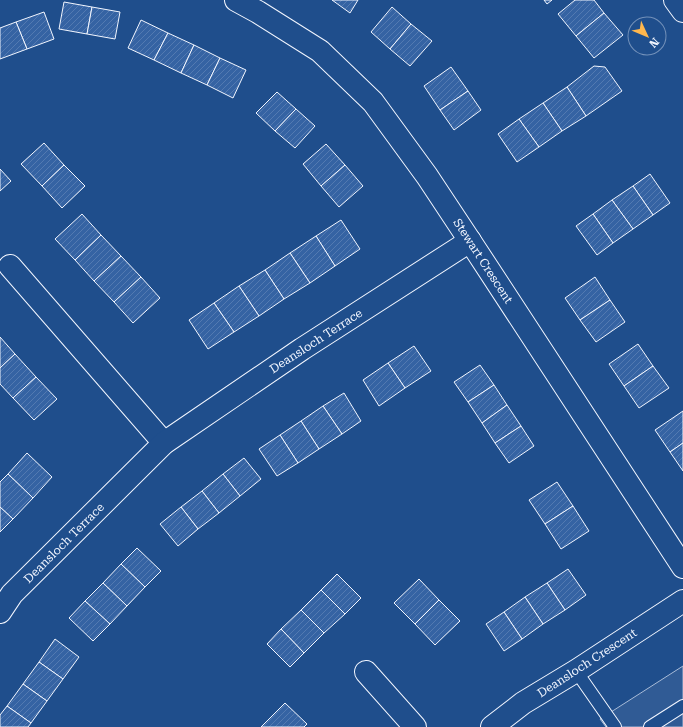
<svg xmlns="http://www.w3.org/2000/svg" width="683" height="727" font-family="'Roboto Serif',serif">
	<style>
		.parking { fill: #305b95; stroke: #a8bbd7 }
		.building { fill: url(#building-hatch); stroke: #f2f6ff }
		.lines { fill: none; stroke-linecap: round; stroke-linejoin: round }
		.service-casing { stroke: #f2f6ff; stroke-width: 14 }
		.minor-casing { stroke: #f2f6ff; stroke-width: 24 }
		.tertiary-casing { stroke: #f2f6ff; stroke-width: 24 }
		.service { stroke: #1f4e8c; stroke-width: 12 }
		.minor { stroke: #1f4e8c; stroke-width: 22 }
		.tertiary { stroke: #1f4e8c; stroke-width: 22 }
		.labels { text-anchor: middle; stroke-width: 3; stroke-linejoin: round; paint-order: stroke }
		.street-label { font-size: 12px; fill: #f2f6ff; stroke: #1f4e8c }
	</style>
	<defs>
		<pattern id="building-hatch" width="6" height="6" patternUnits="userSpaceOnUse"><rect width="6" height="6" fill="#3563a3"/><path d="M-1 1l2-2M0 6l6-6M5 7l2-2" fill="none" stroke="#537ab1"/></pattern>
	</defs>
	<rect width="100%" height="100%" fill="#1f4e8c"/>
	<polygon class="parking" points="683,666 683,727 606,727 600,719"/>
	<g class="building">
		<polygon points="332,0 358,0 350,13"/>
		<polygon points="544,0 552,0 547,4"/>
		<polygon points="575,0 594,0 604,13 576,36 558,14"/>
		<polygon points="64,2 92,7 87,34 59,29"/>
		<polygon points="92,7 120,12 115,39 87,34"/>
		<polygon points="392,7 411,24 390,49 371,32"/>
		<polygon points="44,12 54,39 27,49 16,22"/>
		<polygon points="604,13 623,35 594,58 576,36"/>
		<polygon points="141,20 168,33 154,60 128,48"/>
		<polygon points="16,22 27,49 0,59 0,28"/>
		<polygon points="411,24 432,41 410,66 390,49"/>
		<polygon points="168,33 194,45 181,73 154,60"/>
		<polygon points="194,45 220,58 207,85 181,73"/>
		<polygon points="220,58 246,70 233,98 207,85"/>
		<polygon points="594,66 605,67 622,91 586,116 567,87"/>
		<polygon points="451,67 468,91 440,110 424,86"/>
		<polygon points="567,87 586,116 562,131 543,103"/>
		<polygon points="468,91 481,110 454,130 440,110"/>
		<polygon points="277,92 296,109 275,131 256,113"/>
		<polygon points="543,103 562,131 539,147 519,119"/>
		<polygon points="296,109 315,126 295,148 275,131"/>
		<polygon points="519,119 539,147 517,162 498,134"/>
		<polygon points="44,143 64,165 42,186 21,164"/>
		<polygon points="326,144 345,165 321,186 303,164"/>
		<polygon points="64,165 85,186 62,208 42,186"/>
		<polygon points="345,165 363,186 339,207 321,186"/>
		<polygon points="0,169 11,181 0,191"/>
		<polygon points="650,174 670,203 653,215 633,186"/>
		<polygon points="633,186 653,215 633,229 612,200"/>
		<polygon points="612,200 633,229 613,243 593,214"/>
		<polygon points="82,214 101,235 75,260 55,239"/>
		<polygon points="593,214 613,243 597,255 576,226"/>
		<polygon points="341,220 360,249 335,266 316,236"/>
		<polygon points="101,235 121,256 94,281 75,260"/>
		<polygon points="316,236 335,266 310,283 290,253"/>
		<polygon points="290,253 310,283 284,299 265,270"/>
		<polygon points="121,256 141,277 114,302 94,281"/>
		<polygon points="265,270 284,299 259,316 239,286"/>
		<polygon points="141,277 160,298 133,323 114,302"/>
		<polygon points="595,277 610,300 580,320 565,298"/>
		<polygon points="239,286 259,316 234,332 214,303"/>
		<polygon points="610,300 625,322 596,342 580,320"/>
		<polygon points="214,303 234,332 208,349 189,320"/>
		<polygon points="0,337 15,354 0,368"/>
		<polygon points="638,344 653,366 624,386 609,364"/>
		<polygon points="414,346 431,371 405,388 388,363"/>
		<polygon points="15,354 36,377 13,398 0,384 0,368"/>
		<polygon points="388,363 405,388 379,406 363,380"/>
		<polygon points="480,365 494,385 468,402 454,382"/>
		<polygon points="653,366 669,388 639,408 624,386"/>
		<polygon points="36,377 57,399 34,420 13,398"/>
		<polygon points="494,385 507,405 482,423 468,402"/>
		<polygon points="344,393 361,421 342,434 323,406"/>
		<polygon points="507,405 521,426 495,443 482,423"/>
		<polygon points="323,406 342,434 319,449 301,421"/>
		<polygon points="683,411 683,443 670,452 655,430"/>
		<polygon points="301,421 319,449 298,463 280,435"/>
		<polygon points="521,426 534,446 509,463 495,443"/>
		<polygon points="280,435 298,463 277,476 259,449"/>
		<polygon points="683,443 683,471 670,452"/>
		<polygon points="27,453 52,477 33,498 8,474"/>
		<polygon points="244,458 261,479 240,496 223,474"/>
		<polygon points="8,474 33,498 13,519 0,507 0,482"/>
		<polygon points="223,474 240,496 219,513 202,491"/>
		<polygon points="557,482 573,506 545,524 529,500"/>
		<polygon points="202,491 219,513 198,529 181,507"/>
		<polygon points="573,506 589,531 561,549 545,524"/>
		<polygon points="0,507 13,519 0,532"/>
		<polygon points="181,507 198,529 178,546 160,524"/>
		<polygon points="137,548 161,571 145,587 121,564"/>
		<polygon points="121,564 145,587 127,606 103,583"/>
		<polygon points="568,569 586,595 565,610 547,583"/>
		<polygon points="337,574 361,598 345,614 321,590"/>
		<polygon points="419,579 439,600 415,624 394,603"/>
		<polygon points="103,583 127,606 110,624 85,601"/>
		<polygon points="547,583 565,610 543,624 525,597"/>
		<polygon points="321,590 345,614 324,633 301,610"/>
		<polygon points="525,597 543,624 522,639 504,612"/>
		<polygon points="439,600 460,621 435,645 415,624"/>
		<polygon points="85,601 110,624 93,641 69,618"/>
		<polygon points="301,610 324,633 304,653 281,629"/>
		<polygon points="504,612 522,639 504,651 486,624"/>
		<polygon points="281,629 304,653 290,667 267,644"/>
		<polygon points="55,639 79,657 63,679 39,662"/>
		<polygon points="39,662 63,679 47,701 23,684"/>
		<polygon points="23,684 47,701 31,723 7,706"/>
		<polygon points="285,703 307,724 304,727 261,727"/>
		<polygon points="7,706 31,723 28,727 0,727 0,715"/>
	</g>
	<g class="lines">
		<g class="service-casing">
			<g id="service">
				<polyline points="576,671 615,727"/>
				<polyline points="650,727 683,706"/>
			</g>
		</g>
		<g class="minor-casing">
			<g id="minor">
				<polyline points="236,0 258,12 320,51 373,102 427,176 470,241 683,567"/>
				<polyline points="10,266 164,443"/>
				<polyline points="0,612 12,594 164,443 302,349 470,241"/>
				<polyline points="366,672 415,727"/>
				<polyline points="492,727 523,703 576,671 683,601"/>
			</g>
		</g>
		<g class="tertiary-casing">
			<polyline id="tertiary" points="675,0 683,11"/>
		</g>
		<use href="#service" class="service"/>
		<use href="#minor" class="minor"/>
		<use href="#tertiary" class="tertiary"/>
	</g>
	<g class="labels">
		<g class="street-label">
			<text transform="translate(483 261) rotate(57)" y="4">Stewart Crescent</text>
			<text transform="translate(316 341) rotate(-33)" y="4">Deansloch Terrace</text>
			<text transform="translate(64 543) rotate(-45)" y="4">Deansloch Terrace</text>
			<text transform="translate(587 663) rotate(-33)" y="4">Deansloch Crescent</text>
		</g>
	</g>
	<g transform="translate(647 36) rotate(134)"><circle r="19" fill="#1f4e8c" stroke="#7391ba"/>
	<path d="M0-3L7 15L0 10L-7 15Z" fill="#ffb74d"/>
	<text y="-6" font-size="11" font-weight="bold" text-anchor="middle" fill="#f2f6ff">N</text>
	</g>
</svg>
